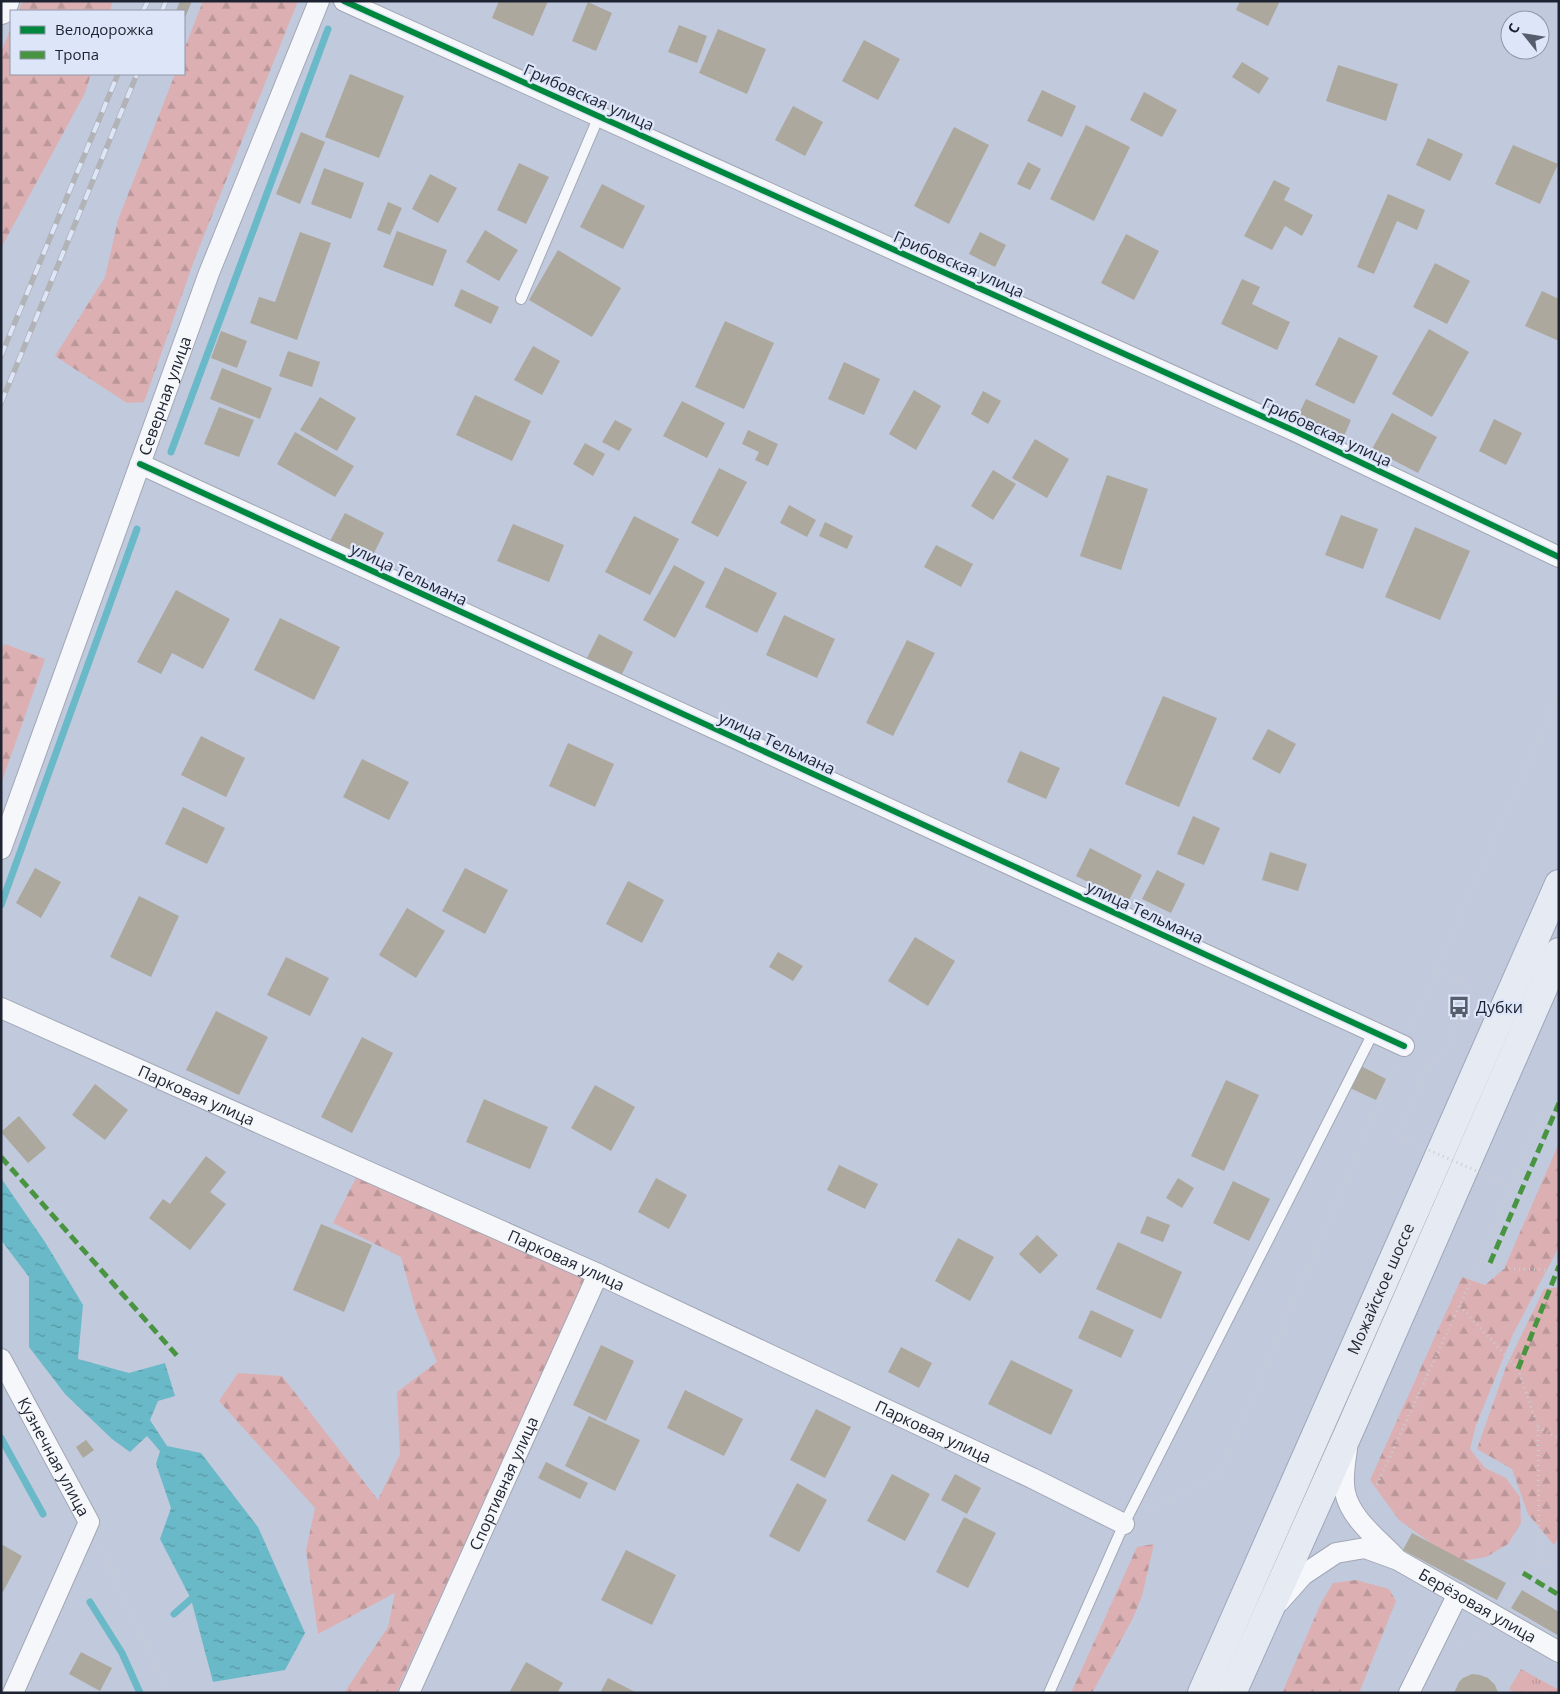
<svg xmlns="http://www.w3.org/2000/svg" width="1560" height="1694" font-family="'Open Sans',sans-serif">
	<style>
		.grass { fill: url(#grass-tufts) }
		.forest { fill: url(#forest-firs) }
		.water { fill: url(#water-ripples) }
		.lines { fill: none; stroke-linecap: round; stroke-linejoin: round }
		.stream { stroke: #6ab9c8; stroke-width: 7 }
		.building { fill: #aca89d }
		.lane-casing { stroke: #a1a7b5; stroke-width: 12 }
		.street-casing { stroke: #a1a7b5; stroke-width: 22 }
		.secondary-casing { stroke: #a1a7b5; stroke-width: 30 }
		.primary-casing { stroke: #9ea6b9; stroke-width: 30 }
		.path { stroke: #caccd1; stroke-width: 3; stroke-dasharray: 1 4; stroke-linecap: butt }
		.lane { stroke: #f6f7fa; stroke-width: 10 }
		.street { stroke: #f6f7fa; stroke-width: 20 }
		.secondary { stroke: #f6f7fa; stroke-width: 28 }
		.primary { stroke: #e6eaf2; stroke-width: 28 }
		.rail-casing { stroke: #b1b3b7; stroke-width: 5.5 }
		.rail { stroke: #dde5f8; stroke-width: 4; stroke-dasharray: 11; stroke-linecap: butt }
		.path-bridge { stroke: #caccd1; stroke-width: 3; stroke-dasharray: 1 4; stroke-linecap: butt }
		.quiet { stroke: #499441; stroke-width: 5; stroke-dasharray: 10 5; stroke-linecap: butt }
		.cycleway-casing { stroke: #dde5f8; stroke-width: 9 }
		.cycleway { stroke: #00873e; stroke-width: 6 }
		.labels { text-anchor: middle; stroke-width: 4.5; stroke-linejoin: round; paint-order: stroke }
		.street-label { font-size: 16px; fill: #1d2330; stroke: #dde5f8 }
		.poi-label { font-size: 16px; fill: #1d2330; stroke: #dde5f8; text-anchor: start }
	</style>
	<defs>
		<pattern id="grass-tufts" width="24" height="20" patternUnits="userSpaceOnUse" patternTransform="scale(1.25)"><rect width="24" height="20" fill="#dcb0b3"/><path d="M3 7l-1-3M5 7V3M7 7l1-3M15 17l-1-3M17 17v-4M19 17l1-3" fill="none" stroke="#bc979a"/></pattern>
		<pattern id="forest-firs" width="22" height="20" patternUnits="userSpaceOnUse" patternTransform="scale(1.25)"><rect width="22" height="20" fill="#dcb0b3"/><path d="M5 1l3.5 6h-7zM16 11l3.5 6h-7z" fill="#bc979a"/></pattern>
		<pattern id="water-ripples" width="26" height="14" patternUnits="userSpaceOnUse" patternTransform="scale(1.25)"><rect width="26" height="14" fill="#6ab9c8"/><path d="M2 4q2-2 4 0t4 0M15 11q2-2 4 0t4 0" fill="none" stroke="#5796a3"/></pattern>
	</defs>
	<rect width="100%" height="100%" fill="#c1c9dc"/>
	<polygon class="grass" points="1521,1669 1559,1690 1559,1693 1515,1693 1509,1689"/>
	<g class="forest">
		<polygon points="23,1 113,1 110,11 18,11"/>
		<polygon points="203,1 298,1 195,258 144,402 127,403 55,356 105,277 118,220 175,74 184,74 184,50"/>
		<polygon points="11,28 11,74 91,74 85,93 1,248 1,52"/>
		<polygon points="5,644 45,659 1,784 1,649"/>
		<polygon points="1559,1143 1559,1247 1513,1334 1476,1425 1470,1449 1485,1468 1506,1478 1520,1497 1521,1523 1508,1544 1486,1557 1462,1561 1439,1549 1399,1520 1370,1480 1462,1277 1485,1285 1504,1269"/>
		<polygon points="359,1172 589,1273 396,1693 344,1693 388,1627 395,1593 318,1634 306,1550 315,1508 219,1401 238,1373 282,1376 378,1500 400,1454 397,1392 437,1362 416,1311 401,1257 333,1223"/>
		<polygon points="1559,1287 1559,1537 1554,1545 1528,1514 1512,1469 1477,1449 1506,1367 1544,1289"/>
		<polygon points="1154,1544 1142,1596 1133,1618 1092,1693 1071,1693 1137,1547"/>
		<polygon points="1356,1580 1389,1589 1396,1601 1359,1693 1282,1693 1321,1603 1333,1583"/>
	</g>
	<polygon class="water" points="1,1178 45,1242 83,1305 78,1359 129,1373 165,1363 175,1396 158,1401 150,1420 167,1446 201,1453 258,1527 305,1633 285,1670 213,1682 191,1599 160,1539 171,1508 156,1464 160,1451 147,1436 130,1452 112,1439 65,1394 29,1347 29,1277 1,1240"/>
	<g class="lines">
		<g class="stream">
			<polyline points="171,452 328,29"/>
			<polyline points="1,905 137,529"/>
			<polyline points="1,1438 43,1514"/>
			<polyline points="90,1602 122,1653 140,1693"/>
			<polyline points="174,1614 191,1599"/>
		</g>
	</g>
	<g class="building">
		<polygon points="180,1 192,1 184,20 184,11 176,11"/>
		<polygon points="499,1 548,1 533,36 492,18"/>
		<polygon points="1240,1 1280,1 1268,26 1236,10"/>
		<polygon points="588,2 612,13 596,51 572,41"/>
		<polygon points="679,25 707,36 697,63 668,52"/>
		<polygon points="718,29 766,49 747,94 699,73"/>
		<polygon points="864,40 900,59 878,100 842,81"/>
		<polygon points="1242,62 1269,78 1259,94 1232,77"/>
		<polygon points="1338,65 1398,84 1386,121 1326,101"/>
		<polygon points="350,74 404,96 379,158 325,137"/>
		<polygon points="1042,90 1076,106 1062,137 1027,121"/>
		<polygon points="1144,92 1177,110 1162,137 1130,120"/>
		<polygon points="793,106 823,122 805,156 775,140"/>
		<polygon points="1086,125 1130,147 1094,221 1050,199"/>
		<polygon points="954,127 989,145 949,224 914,206"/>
		<polygon points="301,132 325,142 300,204 276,194"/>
		<polygon points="1428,138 1463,154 1450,181 1416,165"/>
		<polygon points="1513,145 1558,164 1540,204 1495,184"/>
		<polygon points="1028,162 1041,169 1030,190 1017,184"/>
		<polygon points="519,163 549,177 526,224 497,210"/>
		<polygon points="324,168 364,183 351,219 311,204"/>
		<polygon points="430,174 457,188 438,223 412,209"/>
		<polygon points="1274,180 1290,188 1284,200 1313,215 1302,236 1285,226 1272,250 1244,236"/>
		<polygon points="602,184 645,206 623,249 580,227"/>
		<polygon points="1388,194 1425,210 1417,230 1397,221 1374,274 1357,267"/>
		<polygon points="388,202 402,208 390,235 377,230"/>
		<polygon points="485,230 518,250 499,281 466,262"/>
		<polygon points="397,231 447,250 433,286 383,267"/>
		<polygon points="300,232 331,243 297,340 250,323 259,297 275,302"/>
		<polygon points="980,232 1006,245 995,267 969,254"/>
		<polygon points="1126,234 1159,251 1134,300 1101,283"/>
		<polygon points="558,250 621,288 592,337 529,300"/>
		<polygon points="1435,263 1470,281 1447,324 1413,307"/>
		<polygon points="1242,279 1260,287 1252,304 1290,322 1277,350 1221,324"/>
		<polygon points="461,289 499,307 491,324 454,306"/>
		<polygon points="1542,291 1559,299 1559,341 1525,326"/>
		<polygon points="725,321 774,343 744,409 695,387"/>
		<polygon points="1429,329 1469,352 1432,417 1392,394"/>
		<polygon points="221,331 247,341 237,368 211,358"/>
		<polygon points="1339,337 1378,356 1354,404 1315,385"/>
		<polygon points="533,346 560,361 542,395 514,380"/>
		<polygon points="288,351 320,362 312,387 279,376"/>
		<polygon points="844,362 880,379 864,415 828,399"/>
		<polygon points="222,368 272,388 260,419 210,399"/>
		<polygon points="914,390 941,406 916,450 889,434"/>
		<polygon points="983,391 1001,401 988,424 971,414"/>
		<polygon points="475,395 531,421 512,461 456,435"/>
		<polygon points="320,397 356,418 337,451 300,430"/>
		<polygon points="1306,399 1351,420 1342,441 1296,420"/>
		<polygon points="682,401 725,423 707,458 663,436"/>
		<polygon points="219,407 254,420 239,457 204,444"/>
		<polygon points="1392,413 1437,437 1418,473 1372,449"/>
		<polygon points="1494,419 1522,433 1506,465 1479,451"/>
		<polygon points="615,420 632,429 619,451 602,442"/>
		<polygon points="748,430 778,444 768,466 755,460 759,452 742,444"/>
		<polygon points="295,432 354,466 335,497 277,464"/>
		<polygon points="1035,439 1069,459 1047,498 1012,478"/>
		<polygon points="585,443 605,454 593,476 573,464"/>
		<polygon points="719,468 747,482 718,537 691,523"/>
		<polygon points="993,470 1016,484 993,520 971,506"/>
		<polygon points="1107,475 1148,489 1121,570 1080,556"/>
		<polygon points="789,505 816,520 807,537 780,523"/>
		<polygon points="345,513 384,533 370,561 330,541"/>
		<polygon points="1341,515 1378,529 1363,569 1325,555"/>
		<polygon points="634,516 679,539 650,595 605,572"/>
		<polygon points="825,522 853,536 847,549 819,536"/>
		<polygon points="513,524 564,545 549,582 497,561"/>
		<polygon points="1415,527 1470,551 1440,620 1385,597"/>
		<polygon points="936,545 973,564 961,587 924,567"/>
		<polygon points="674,565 705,582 675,638 643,620"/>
		<polygon points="725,567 777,593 757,633 705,607"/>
		<polygon points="176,590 230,619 203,669 172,653 161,674 137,662"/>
		<polygon points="784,615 835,639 817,678 766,655"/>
		<polygon points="280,618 340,647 314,700 254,670"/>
		<polygon points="599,634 633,652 619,680 585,662"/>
		<polygon points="907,640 935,653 893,736 866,723"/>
		<polygon points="1163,696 1217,718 1179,807 1125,784"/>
		<polygon points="1268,729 1296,744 1280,774 1252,759"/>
		<polygon points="201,736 245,758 226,797 181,775"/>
		<polygon points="568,743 614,764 595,807 549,786"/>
		<polygon points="1020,751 1060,768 1046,799 1007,782"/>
		<polygon points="362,759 409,782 389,820 343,797"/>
		<polygon points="183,807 225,828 207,864 165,844"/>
		<polygon points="1193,816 1220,828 1204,865 1177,854"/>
		<polygon points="1090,848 1142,875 1128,902 1076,876"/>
		<polygon points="1270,852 1307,864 1298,891 1262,880"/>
		<polygon points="35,868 61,882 41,918 16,903"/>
		<polygon points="465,868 508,890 485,934 442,911"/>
		<polygon points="1157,870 1185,884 1171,913 1142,899"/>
		<polygon points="628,881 664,900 642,943 606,924"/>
		<polygon points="139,896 179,916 151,977 110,957"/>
		<polygon points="407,908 445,931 416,978 379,955"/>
		<polygon points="915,937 955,961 928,1006 888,981"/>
		<polygon points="778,952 803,966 793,981 769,967"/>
		<polygon points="286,957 329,978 310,1016 267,995"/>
		<polygon points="216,1011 268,1037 239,1095 186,1070"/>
		<polygon points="362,1037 393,1053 352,1133 321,1117"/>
		<polygon points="1361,1066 1386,1079 1376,1100 1350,1088"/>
		<polygon points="1226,1080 1259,1095 1224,1171 1191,1156"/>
		<polygon points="95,1084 128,1110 105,1140 72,1115"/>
		<polygon points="595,1085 635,1107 611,1151 571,1128"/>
		<polygon points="484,1099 548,1127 530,1169 466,1142"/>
		<polygon points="19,1116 46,1148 28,1163 1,1132"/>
		<polygon points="206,1156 226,1172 210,1192 226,1204 190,1250 149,1218 163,1199 170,1204"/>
		<polygon points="839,1165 878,1184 865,1209 827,1190"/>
		<polygon points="656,1178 687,1195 669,1229 638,1212"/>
		<polygon points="1178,1178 1194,1188 1182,1208 1166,1198"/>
		<polygon points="1233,1181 1270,1199 1249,1241 1213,1223"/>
		<polygon points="1147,1216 1170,1225 1163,1242 1140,1233"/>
		<polygon points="321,1224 372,1245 344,1312 293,1290"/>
		<polygon points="1037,1235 1058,1255 1040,1274 1019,1254"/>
		<polygon points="958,1238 994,1257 970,1301 935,1281"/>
		<polygon points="1118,1242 1182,1272 1161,1319 1096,1289"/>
		<polygon points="1091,1310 1134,1330 1121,1358 1078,1338"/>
		<polygon points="601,1345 634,1361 606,1421 573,1405"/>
		<polygon points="901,1347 932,1363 919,1388 888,1372"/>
		<polygon points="1011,1360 1073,1390 1051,1435 988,1404"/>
		<polygon points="685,1390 743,1419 724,1456 667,1428"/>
		<polygon points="816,1409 851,1427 825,1478 790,1460"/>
		<polygon points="589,1416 640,1440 615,1491 565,1466"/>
		<polygon points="86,1440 94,1450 83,1458 76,1447"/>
		<polygon points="546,1462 588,1483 580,1499 538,1478"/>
		<polygon points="892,1474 930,1494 905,1541 867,1521"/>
		<polygon points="955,1474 981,1488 967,1514 941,1500"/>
		<polygon points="797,1483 827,1500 799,1552 769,1536"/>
		<polygon points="964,1517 996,1533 968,1588 936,1572"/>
		<polygon points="1412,1533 1506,1583 1497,1600 1403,1550"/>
		<polygon points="1,1544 22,1556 3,1592 1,1591"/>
		<polygon points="626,1550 676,1575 652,1625 601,1600"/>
		<polygon points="1522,1590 1559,1612 1559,1636 1511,1608"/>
		<polygon points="81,1652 112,1668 100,1691 69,1674"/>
		<polygon points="526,1662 563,1683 557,1693 509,1693"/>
		<polygon points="1472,1674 1480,1675 1488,1678 1495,1685 1498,1693 1454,1693 1459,1682 1463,1678"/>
		<polygon points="608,1678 637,1693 600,1693"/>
	</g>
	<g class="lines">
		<g class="lane-casing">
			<g id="lane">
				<polyline points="521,299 599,116"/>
				<polyline points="1049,1693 1124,1524 1373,1033"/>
			</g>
		</g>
		<g class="street-casing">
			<g id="street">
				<polyline points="344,1 1297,432 1559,557"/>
				<polyline points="140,464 1404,1046"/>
				<path id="s1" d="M1,849L209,273L319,1"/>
				<path id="s2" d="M1,1008L598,1274L1032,1478L1124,1524"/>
				<path id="s3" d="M1,1359L89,1522L13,1693"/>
				<path d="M1347,1449C1345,1462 1342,1479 1345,1492C1350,1518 1377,1538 1395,1557"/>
				<path id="s4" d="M1279,1602L1303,1575L1336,1553L1365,1548L1398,1560L1559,1652"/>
				<path id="s5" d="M409,1693L598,1274"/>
				<polyline points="1409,1693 1458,1594"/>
			</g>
		</g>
		<g class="secondary-casing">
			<polyline id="secondary" points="1,10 5,1"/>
		</g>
		<g class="primary-casing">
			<g id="primary">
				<path id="s6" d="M1202,1693L1559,884"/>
				<polyline points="1232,1693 1352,1425 1559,952"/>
			</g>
		</g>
		<g class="path">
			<polyline points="1412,1027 1559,693"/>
			<polyline points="1397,1136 1427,1067 1448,1046 1472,988 1437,970"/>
			<polyline points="1480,1261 1512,1269 1559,1270"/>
			<polyline points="1460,1306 1518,1369 1538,1427 1539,1561"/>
			<polyline points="1538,1427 1559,1438"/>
			<polyline points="1371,1498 1480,1261 1544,1111 1559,1117"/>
			<polyline points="1150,1510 1219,1474 1396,1065"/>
			<polyline points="101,1547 168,1693"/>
			<path d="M1509,1599C1523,1571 1526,1563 1559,1559"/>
			<polyline points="1459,1644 1461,1642 1486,1636"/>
		</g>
		<use href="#lane" class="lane"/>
		<use href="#street" class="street"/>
		<use href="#secondary" class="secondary"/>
		<use href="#primary" class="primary"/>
		<g class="rail-casing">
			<g id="rail">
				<polyline points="143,11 148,1"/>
				<polyline points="162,11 166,1"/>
				<polyline points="1,356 118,74"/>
				<polyline points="1,403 137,74"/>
			</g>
		</g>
		<use href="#rail" class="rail"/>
		<polyline class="path-bridge" points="1397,1136 1513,1187"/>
		<g class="quiet">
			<polyline points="1,1157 180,1359"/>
			<polyline points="1490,1263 1559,1103"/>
			<polyline points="1518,1369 1559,1266"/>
			<polyline points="1523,1573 1559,1595"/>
		</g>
		<g class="cycleway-casing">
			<g id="cycleway">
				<polyline points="344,1 1297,432 1559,557"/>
				<polyline points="140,464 1404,1046"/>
			</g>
		</g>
		<use href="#cycleway" class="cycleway"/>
	</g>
	<defs>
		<g id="bus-bare" transform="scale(1.725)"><path d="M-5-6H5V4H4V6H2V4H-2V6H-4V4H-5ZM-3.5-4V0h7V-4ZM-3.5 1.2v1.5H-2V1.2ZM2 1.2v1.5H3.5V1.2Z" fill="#565d6c" stroke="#dde5f8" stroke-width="2.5" paint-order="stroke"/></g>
	</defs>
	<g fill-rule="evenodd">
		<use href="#bus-bare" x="1459" y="1007"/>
	</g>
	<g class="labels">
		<g class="street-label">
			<text transform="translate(589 97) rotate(24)" y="6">Грибовская улица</text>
			<text transform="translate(959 264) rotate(24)" y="6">Грибовская улица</text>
			<text dy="6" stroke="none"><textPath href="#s1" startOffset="482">Северная улица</textPath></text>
			<text transform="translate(1327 432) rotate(25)" y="6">Грибовская улица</text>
			<text transform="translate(409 574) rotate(25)" y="6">улица Тельмана</text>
			<text transform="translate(777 743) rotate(25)" y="6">улица Тельмана</text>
			<text transform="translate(1145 912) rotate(25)" y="6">улица Тельмана</text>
			<text dy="6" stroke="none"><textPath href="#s2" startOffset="214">Парковая улица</textPath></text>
			<text dy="6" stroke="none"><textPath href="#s2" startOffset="619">Парковая улица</textPath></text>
			<text dy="6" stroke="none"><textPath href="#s6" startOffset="442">Можайское шоссе</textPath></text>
			<text dy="6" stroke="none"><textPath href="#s2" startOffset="1024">Парковая улица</textPath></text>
			<text dy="6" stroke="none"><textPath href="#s3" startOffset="111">Кузнечная улица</textPath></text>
			<text dy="6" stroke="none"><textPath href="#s5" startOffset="230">Спортивная улица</textPath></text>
			<text dy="6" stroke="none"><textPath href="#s4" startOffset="232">Берёзовая улица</textPath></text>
		</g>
		<g class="poi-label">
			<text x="1476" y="1013">Дубки</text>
		</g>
	</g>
	<rect width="1560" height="1694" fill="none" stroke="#1d2330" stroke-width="5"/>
	<rect x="10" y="10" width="175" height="65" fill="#dde5f8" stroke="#9097a8"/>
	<rect x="20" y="26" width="25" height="8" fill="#00873e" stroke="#9097a8"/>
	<text x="55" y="35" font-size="15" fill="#1d2330">Велодорожка</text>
	<rect x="20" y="51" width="25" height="8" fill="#499441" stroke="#9097a8"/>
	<text x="55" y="60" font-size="15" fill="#1d2330">Тропа</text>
	<g transform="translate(1525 35) rotate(300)"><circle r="24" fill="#dde5f8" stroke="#9097a8"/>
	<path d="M0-4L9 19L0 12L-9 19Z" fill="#565d6c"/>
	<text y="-8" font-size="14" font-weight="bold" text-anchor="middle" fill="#1d2330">С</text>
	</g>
</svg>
